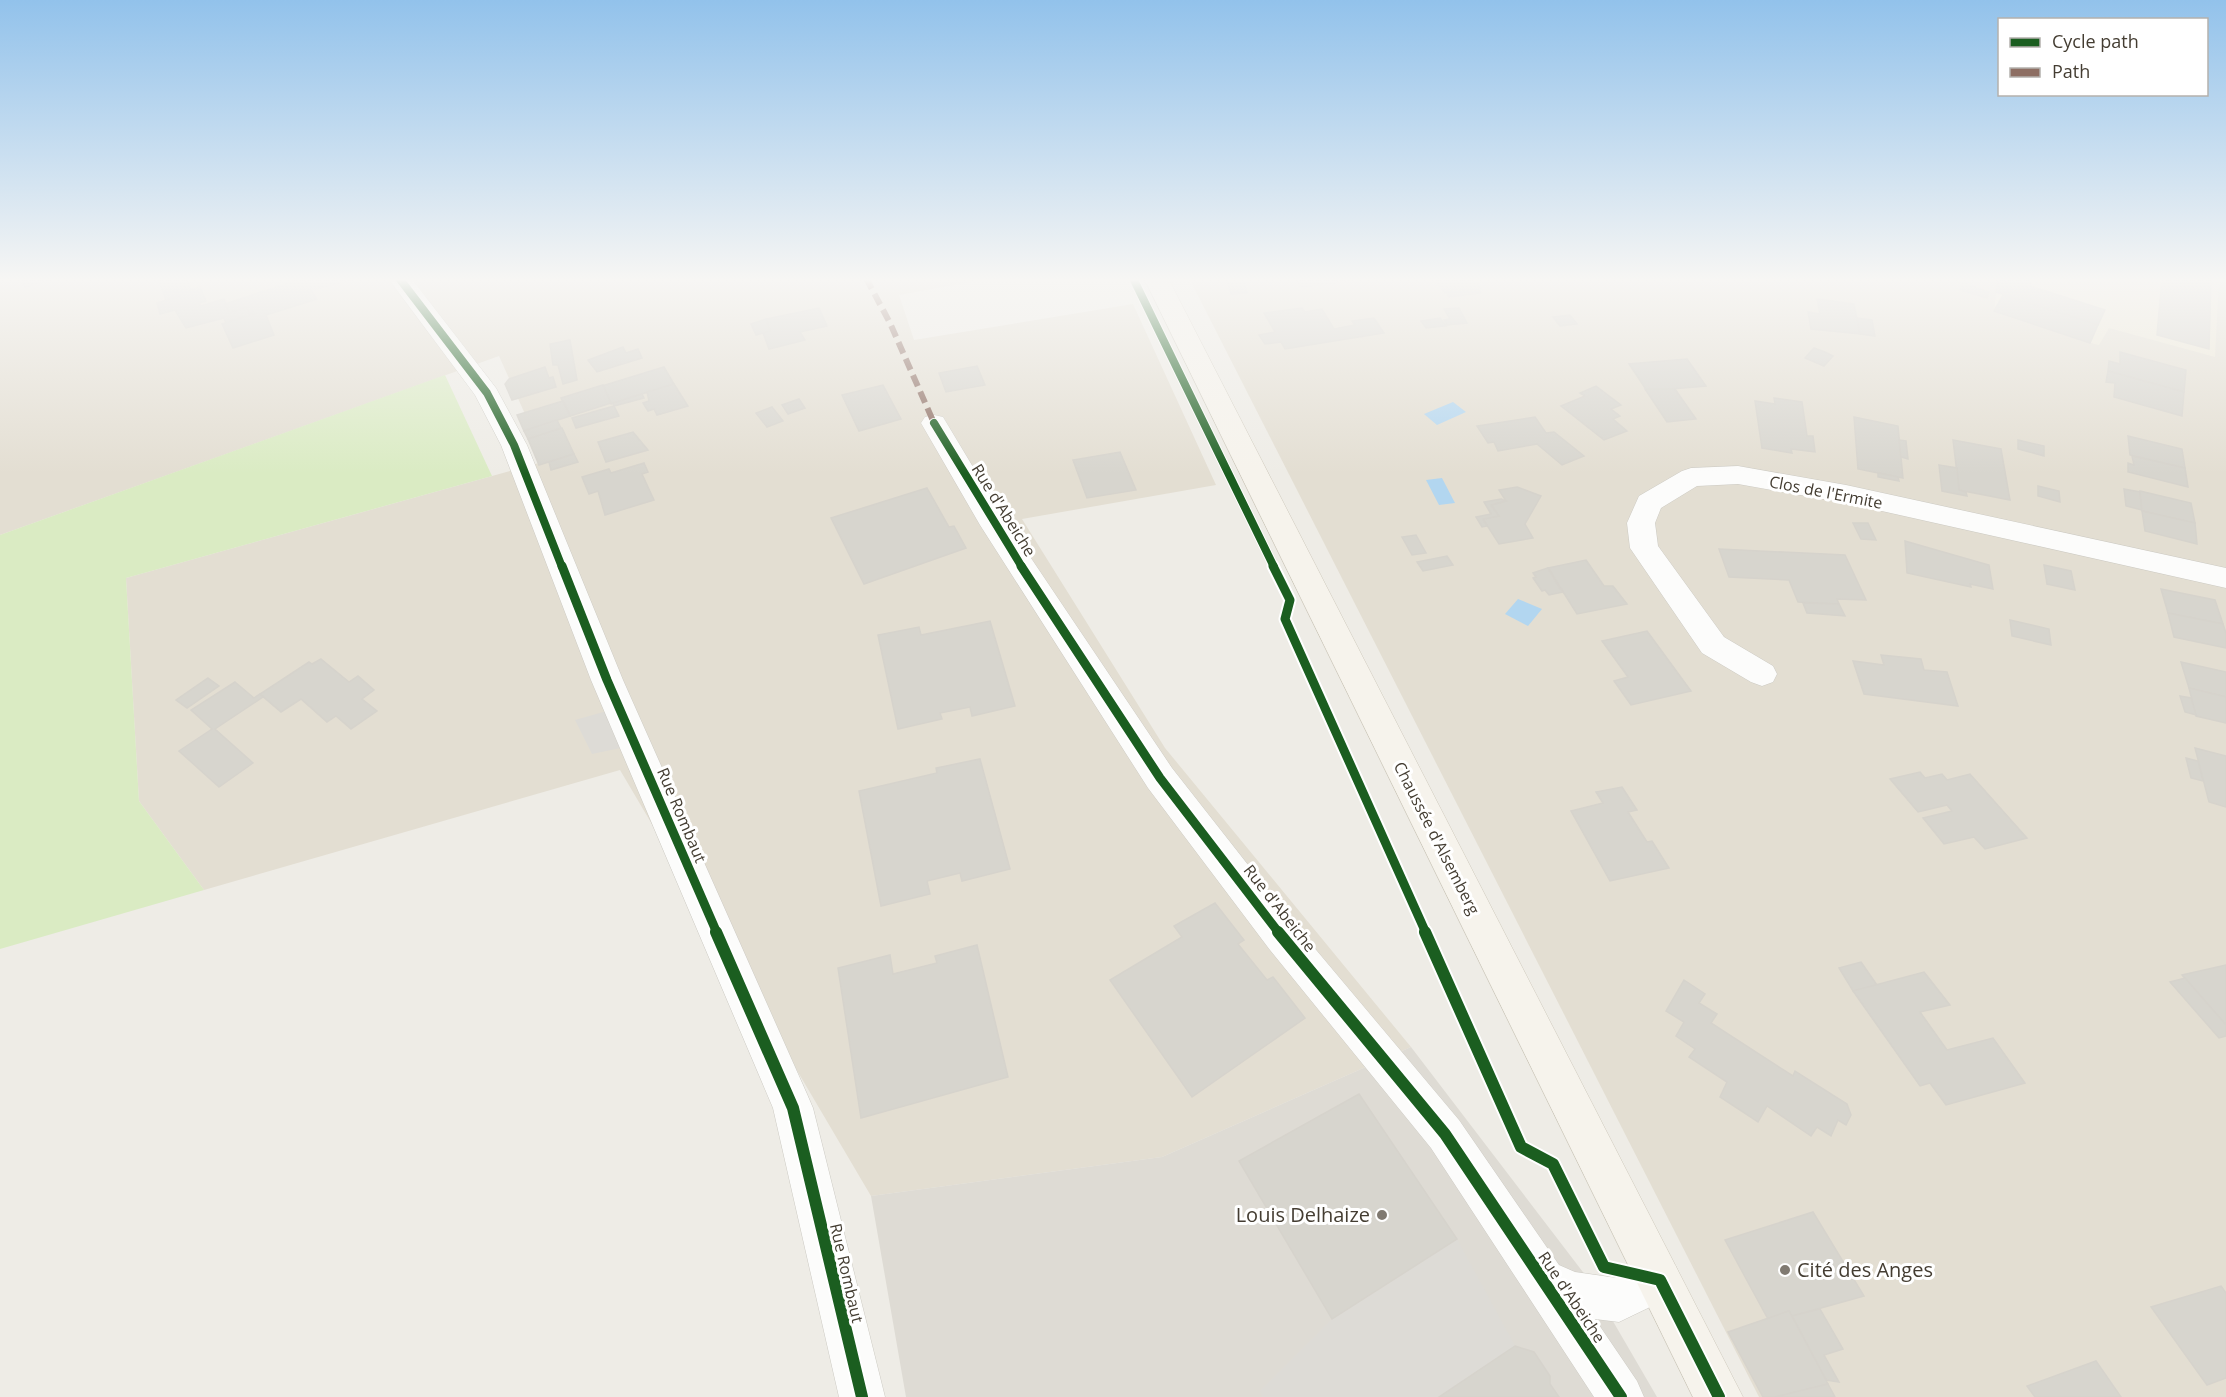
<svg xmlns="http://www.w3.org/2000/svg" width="2226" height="1397" font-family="'Open Sans',sans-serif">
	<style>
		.residential { fill: #e3ded2 }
		.industrial { fill: #dedbd4 }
		.education { fill: #ede8d7 }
		.green { fill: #daebc3 }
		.parking { fill: #dddbd6 }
		.water { fill: #b2d6f0 }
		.building { fill: #d7d5ce; stroke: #d6d3cc; stroke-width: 1.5 }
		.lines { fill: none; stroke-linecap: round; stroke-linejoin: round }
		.minor-casing { stroke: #cccac3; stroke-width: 1 }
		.secondary-casing { stroke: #cec9bc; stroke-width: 1 }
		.minor { fill: #fcfcfb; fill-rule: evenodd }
		.secondary { fill: #f6f3ec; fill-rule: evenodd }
		.quiet { stroke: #8d6e63; stroke-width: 6; stroke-dasharray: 12 6; stroke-linecap: butt }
		.cycleway-far2-casing { stroke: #fff; stroke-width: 10 }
		.cycleway-far1-casing { stroke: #fff; stroke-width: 13 }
		.cycleway-casing { stroke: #fff; stroke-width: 16 }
		.cycleway-far2 { stroke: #1b5e20; stroke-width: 8 }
		.cycleway-far1 { stroke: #1b5e20; stroke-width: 9 }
		.cycleway { stroke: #1b5e20; stroke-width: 12 }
		.poi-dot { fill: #807a71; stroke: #fff; stroke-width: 2 }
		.labels { text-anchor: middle; stroke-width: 6; stroke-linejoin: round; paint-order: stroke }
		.street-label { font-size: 16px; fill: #443d32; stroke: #fff }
		.near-poi-label { font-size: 20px; fill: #443d32; stroke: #fff; text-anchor: end }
	</style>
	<rect width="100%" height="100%" fill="#eeece6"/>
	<g class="residential">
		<polygon points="0,278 993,278 899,295 914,340 1133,304 1216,485 1022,519 1165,748 1411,1047 1162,1157 871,1196 620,770 204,890 139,801 126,578 546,461 499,356 0,535"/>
		<polygon points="1189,278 2226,278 2226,1397 1759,1397"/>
	</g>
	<polygon class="industrial" points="1411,1047 1589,1280 1657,1397 906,1397 871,1196 1162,1157"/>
	<polygon class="education" points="1998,278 2219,278 2215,357 2109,328 2099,345 2091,343 1994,311"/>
	<polygon class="green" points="445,375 492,476 126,578 139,801 204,890 0,949 0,535"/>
	<g class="parking">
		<polygon points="614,709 630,746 592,754 575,720"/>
		<polygon points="1457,1239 1515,1346 1439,1397 1263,1397 1260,1391 1332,1319"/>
	</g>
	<g class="water">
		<polygon points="1453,402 1466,412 1437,425 1424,414"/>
		<polygon points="1442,478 1455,503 1439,505 1426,480"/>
		<polygon points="1518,599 1542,609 1528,626 1505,614"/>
	</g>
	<g class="building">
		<polygon points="21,278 55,278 25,287"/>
		<polygon points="172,278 179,296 166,300 159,281"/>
		<polygon points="172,278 187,278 191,290 200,287 206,301 199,303 201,306 224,299 229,313 246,307 249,313 253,312 254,314 226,323 224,318 186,328 175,310 160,314 157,303 179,296"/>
		<polygon points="303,278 317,299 266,315 274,335 233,348 222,324 254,314 253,312 249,313 246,307 229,313 225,304"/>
		<polygon points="303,278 358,278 316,289 310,288"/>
		<polygon points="1295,278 1347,278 1348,281 1301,287"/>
		<polygon points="1434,278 1473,278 1481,288 1445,293"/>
		<polygon points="2003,278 2031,278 2030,286 2105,310 2098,325 2005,295 2008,281"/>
		<polygon points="2162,278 2211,278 2209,349 2157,335"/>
		<polygon points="1998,279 2008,281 2005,295 1996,292"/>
		<polygon points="1244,283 1247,293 1231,294 1228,284"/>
		<polygon points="1963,283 1989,292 1987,298 1960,290"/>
		<polygon points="1478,289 1481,293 1449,297 1447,293"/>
		<polygon points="2003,295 2098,325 2090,343 1994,311"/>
		<polygon points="1817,299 1854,304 1860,334 1811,329 1808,312 1820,314"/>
		<polygon points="819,308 827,326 800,332 805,340 769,349 763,333 770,331 766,319"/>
		<polygon points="1302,308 1305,312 1322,309 1334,329 1355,325 1352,321 1374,318 1384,333 1285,349 1281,342 1265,344 1259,335 1275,332 1264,313"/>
		<polygon points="1459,308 1467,323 1447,325 1444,320 1450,319 1444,309"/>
		<polygon points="1570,315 1577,324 1560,326 1553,317"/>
		<polygon points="1440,318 1446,326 1426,328 1421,321"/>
		<polygon points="1857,318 1872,320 1875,336 1860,334"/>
		<polygon points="766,319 770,331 756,335 751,324"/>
		<polygon points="570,340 577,380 563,384 558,365 553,365 550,344"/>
		<polygon points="623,347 626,353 638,349 642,358 597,372 588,360"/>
		<polygon points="1814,348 1825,352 1833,356 1824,366 1805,358"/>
		<polygon points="2120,352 2186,370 2184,392 2108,371 2109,361 2120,364"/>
		<polygon points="1687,359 1706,386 1647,391 1629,364"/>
		<polygon points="977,366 985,385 946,392 939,373"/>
		<polygon points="545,367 549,378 553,377 556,387 512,400 505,384 509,379"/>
		<polygon points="664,367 674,384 642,394 611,404 602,386"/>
		<polygon points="2108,371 2184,392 2182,416 2114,397 2115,383 2106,382"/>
		<polygon points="674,384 688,406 657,415 654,409 648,411 643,403 649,401 647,392"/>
		<polygon points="603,385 611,403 570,416 561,398"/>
		<polygon points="883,385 901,419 859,431 842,395"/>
		<polygon points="1596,386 1621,405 1611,409 1620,416 1613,419 1627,431 1604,440 1561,406 1585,396 1580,393"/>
		<polygon points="1645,389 1675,389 1696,419 1667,422"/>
		<polygon points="642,394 644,398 614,406 613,403"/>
		<polygon points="1774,398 1802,402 1807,436 1813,436 1815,452 1791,449 1792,453 1762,448 1755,401 1775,404"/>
		<polygon points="799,399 805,408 788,414 782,405"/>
		<polygon points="563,401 570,416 524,431 517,415"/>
		<polygon points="614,406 619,416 576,428 572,418"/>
		<polygon points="772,407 783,421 767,427 756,413"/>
		<polygon points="1535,417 1546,433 1554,432 1584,456 1562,465 1537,444 1498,451 1494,442 1488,443 1477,426"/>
		<polygon points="1854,417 1898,426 1903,478 1858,469"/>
		<polygon points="557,420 561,428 528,439 524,431"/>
		<polygon points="562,428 574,454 539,465 528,439"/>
		<polygon points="633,432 648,450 606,462 598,442"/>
		<polygon points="2128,436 2182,449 2185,468 2130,455"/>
		<polygon points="1899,440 1906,441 1908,459 1901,457"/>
		<polygon points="1953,440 2001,449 2010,500 1959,490"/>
		<polygon points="2018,440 2044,446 2044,456 2018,449"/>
		<polygon points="1120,452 1136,490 1087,498 1073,460"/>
		<polygon points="574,454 578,462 551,470 549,462"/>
		<polygon points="2132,456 2185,468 2188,487 2128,472 2128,463 2134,465"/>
		<polygon points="644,463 648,472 642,474 654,500 605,515 598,491 589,494 582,477 609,469 611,473"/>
		<polygon points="1939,465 1957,468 1959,490 1966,492 1967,496 1942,491"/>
		<polygon points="1878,473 1898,477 1899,481 1878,477"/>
		<polygon points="2038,486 2059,491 2060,502 2038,496"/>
		<polygon points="1517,487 1541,496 1525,524 1533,538 1499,544 1483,519 1499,516 1491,505 1506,501 1499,490"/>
		<polygon points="927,488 949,527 954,526 966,548 864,584 831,518"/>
		<polygon points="2124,489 2140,492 2142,510 2126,506"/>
		<polygon points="2140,491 2191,503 2195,523 2142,511"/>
		<polygon points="1501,499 1506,501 1491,505 1499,516 1483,519 1487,526 1482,527 1476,517 1491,514 1484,502"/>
		<polygon points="2142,511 2195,523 2197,544 2145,531"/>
		<polygon points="1853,523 1868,523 1876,540 1861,539"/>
		<polygon points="1416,535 1426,553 1412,555 1402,537"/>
		<polygon points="1905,541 1989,565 1993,589 1970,584 1971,587 1907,573"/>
		<polygon points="1719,549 1845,555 1866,600 1837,599 1839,604 1798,602 1789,580 1729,577"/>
		<polygon points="1447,556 1453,565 1423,571 1417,562"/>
		<polygon points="1586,560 1604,586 1613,586 1627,604 1577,614 1548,568"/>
		<polygon points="2044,565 2071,571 2075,590 2047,584"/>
		<polygon points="1548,568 1559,587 1563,592 1549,595 1545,590 1542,591 1533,578 1536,577 1533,573"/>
		<polygon points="2161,589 2215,600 2223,624 2168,613"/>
		<polygon points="1803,603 1839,604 1845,616 1807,613"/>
		<polygon points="2168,613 2223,624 2226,633 2226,648 2174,637"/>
		<polygon points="2010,620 2049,629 2051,645 2012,636"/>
		<polygon points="990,621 1015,706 972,716 970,707 940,713 942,719 898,729 878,635 919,627 921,635"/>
		<polygon points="1647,631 1691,691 1631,705 1614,681 1628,677 1602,641"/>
		<polygon points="1881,655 1921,659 1924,670 1947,672 1958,706 1864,694 1853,661 1884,665"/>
		<polygon points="321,659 349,682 358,676 374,690 362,699 377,711 351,729 336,716 327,722 301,699 281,712 260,694 309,662 312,664"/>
		<polygon points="2181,662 2226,672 2226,697 2189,688"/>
		<polygon points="208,678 219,686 187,708 176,700"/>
		<polygon points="235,682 254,698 260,694 263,697 215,729 253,763 219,787 179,751 212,729 191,710"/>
		<polygon points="2189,688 2226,697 2226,723 2196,716"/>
		<polygon points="2180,696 2191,698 2196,715 2185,712"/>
		<polygon points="2195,748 2226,756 2226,807 2209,802"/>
		<polygon points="2186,758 2198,761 2203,781 2191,778"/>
		<polygon points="980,759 1010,869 962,881 960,873 927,881 930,894 881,906 859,791 937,773 936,768"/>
		<polygon points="1920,772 1925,778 1942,774 1947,780 1970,774 2027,838 1985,849 1974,837 1944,844 1923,818 1952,811 1947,805 1918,812 1890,779"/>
		<polygon points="1622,787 1637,810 1628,812 1647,842 1652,841 1669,868 1610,881 1571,811 1603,803 1596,792"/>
		<polygon points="1215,903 1244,940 1238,944 1267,980 1273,977 1305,1018 1192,1097 1110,980 1182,937 1174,926"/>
		<polygon points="977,945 1008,1077 861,1118 838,968 890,955 893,974 937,963 935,956"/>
		<polygon points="1861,962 1877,985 1853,991 1839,968"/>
		<polygon points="2226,965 2226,1025 2182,975"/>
		<polygon points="1924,972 1950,1005 1920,1012 1947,1050 1993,1038 2025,1083 1946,1105 1930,1083 1920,1086 1853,991"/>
		<polygon points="2185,978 2226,1025 2226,1036 2219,1038 2170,982"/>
		<polygon points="1684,980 1705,994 1699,1003 1717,1014 1711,1023 1793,1076 1795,1071 1847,1104 1851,1115 1846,1125 1838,1120 1831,1136 1817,1127 1811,1136 1767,1106 1758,1122 1720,1097 1727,1082 1689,1057 1695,1049 1676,1036 1684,1022 1666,1011"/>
		<polygon points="1359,1094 1457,1239 1332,1319 1239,1161"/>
		<polygon points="1813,1212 1864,1296 1792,1316 1789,1311 1768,1319 1725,1240"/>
		<polygon points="2221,1286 2226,1293 2226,1378 2207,1385 2151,1307"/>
		<polygon points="1820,1309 1843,1349 1824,1355 1839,1382 1826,1380 1792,1316"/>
		<polygon points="1789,1311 1828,1384 1775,1397 1763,1397 1728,1332"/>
		<polygon points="1515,1346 1534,1352 1550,1376 1550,1384 1559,1397 1439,1397"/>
		<polygon points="2096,1361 2121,1397 2035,1397 2027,1386"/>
		<polygon points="1828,1384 1835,1397 1775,1397"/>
	</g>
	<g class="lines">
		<g class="minor-casing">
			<g id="minor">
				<polygon points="388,278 411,278 496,388 527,445 623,680 807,1094 813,1108 885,1397 839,1397 773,1108 591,680 501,445 475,395"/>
				<polygon points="934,415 943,417 1000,512 1172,768 1296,926 1459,1120 1559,1265 1575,1272 1617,1278 1660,1258 1675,1265 1682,1280 1675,1295 1619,1322 1595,1319 1637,1381 1644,1397 1594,1397 1431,1148 1270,950 1148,788 980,525 921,423 925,417"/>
				<polygon points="1738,466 1846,485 2226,568 2226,588 1846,503 1738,484 1697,486 1661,508 1655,523 1658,546 1724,637 1773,666 1777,674 1773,682 1762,686 1751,682 1702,653 1630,548 1627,523 1639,496 1682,471 1691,468"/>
			</g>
		</g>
		<g class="secondary-casing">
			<polygon id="secondary" points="1144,278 1168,278 1743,1397 1693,1397"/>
		</g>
		<use href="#minor" class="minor"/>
		<use href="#secondary" class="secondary"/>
		<polyline class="quiet" points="866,278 890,323 934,423"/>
		<g class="cycleway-far2-casing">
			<g id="cycleway-far2">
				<polyline points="399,278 487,393 514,445 562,567"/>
				<polyline points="1133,278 1274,567"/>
				<polyline points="934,423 1022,567"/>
			</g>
		</g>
		<g class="cycleway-far1-casing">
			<g id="cycleway-far1">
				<polyline points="562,566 607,680 717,933"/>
				<polyline points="1021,566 1160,778 1279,933"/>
				<polyline points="1273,566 1290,600 1285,619 1426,933"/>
			</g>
		</g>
		<g class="cycleway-casing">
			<g id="cycleway">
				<polyline points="716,932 793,1108 862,1397"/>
				<polyline points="1278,932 1445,1134 1621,1397"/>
				<polyline points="1425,932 1521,1147 1553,1164 1604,1267 1660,1280 1719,1397"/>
			</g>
		</g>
		<use href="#cycleway-far2" class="cycleway-far2"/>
		<use href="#cycleway-far1" class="cycleway-far1"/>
		<use href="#cycleway" class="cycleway"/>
	</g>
	<linearGradient id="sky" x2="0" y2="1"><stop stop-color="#92c2eb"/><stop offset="0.59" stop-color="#f7f6f4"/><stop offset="1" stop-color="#f7f6f4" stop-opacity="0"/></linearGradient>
	<rect width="2226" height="474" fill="url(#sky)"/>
	<g class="poi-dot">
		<circle cx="1382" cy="1215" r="6"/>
		<circle cx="1785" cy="1270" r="6"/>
	</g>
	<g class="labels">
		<g class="street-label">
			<text transform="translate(1826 492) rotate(11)" y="6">Clos de l'Ermite</text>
			<text transform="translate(1004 510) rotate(58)" y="6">Rue d'Abeiche</text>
			<text transform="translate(682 815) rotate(67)" y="6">Rue Rombaut</text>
			<text transform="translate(1437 838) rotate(63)" y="6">Chaussée d'Alsemberg</text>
			<text transform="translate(1280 908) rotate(52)" y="6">Rue d'Abeiche</text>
			<text transform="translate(847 1273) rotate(77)" y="6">Rue Rombaut</text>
			<text transform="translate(1572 1297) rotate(56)" y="6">Rue d'Abeiche</text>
		</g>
		<g class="near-poi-label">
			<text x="1370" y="1222">Louis Delhaize</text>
			<text x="1797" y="1277" text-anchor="start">Cité des Anges</text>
		</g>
	</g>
	<rect x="1998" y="18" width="210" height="78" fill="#ffffff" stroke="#b4b1ad" stroke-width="1.5"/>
	<rect x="2010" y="38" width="30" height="9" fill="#1b5e20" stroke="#b4b1ad" stroke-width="1.5"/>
	<text x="2052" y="48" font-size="18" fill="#443d32">Cycle path</text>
	<rect x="2010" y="68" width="30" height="9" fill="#8d6e63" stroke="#b4b1ad" stroke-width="1.5"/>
	<text x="2052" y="78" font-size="18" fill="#443d32">Path</text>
</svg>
